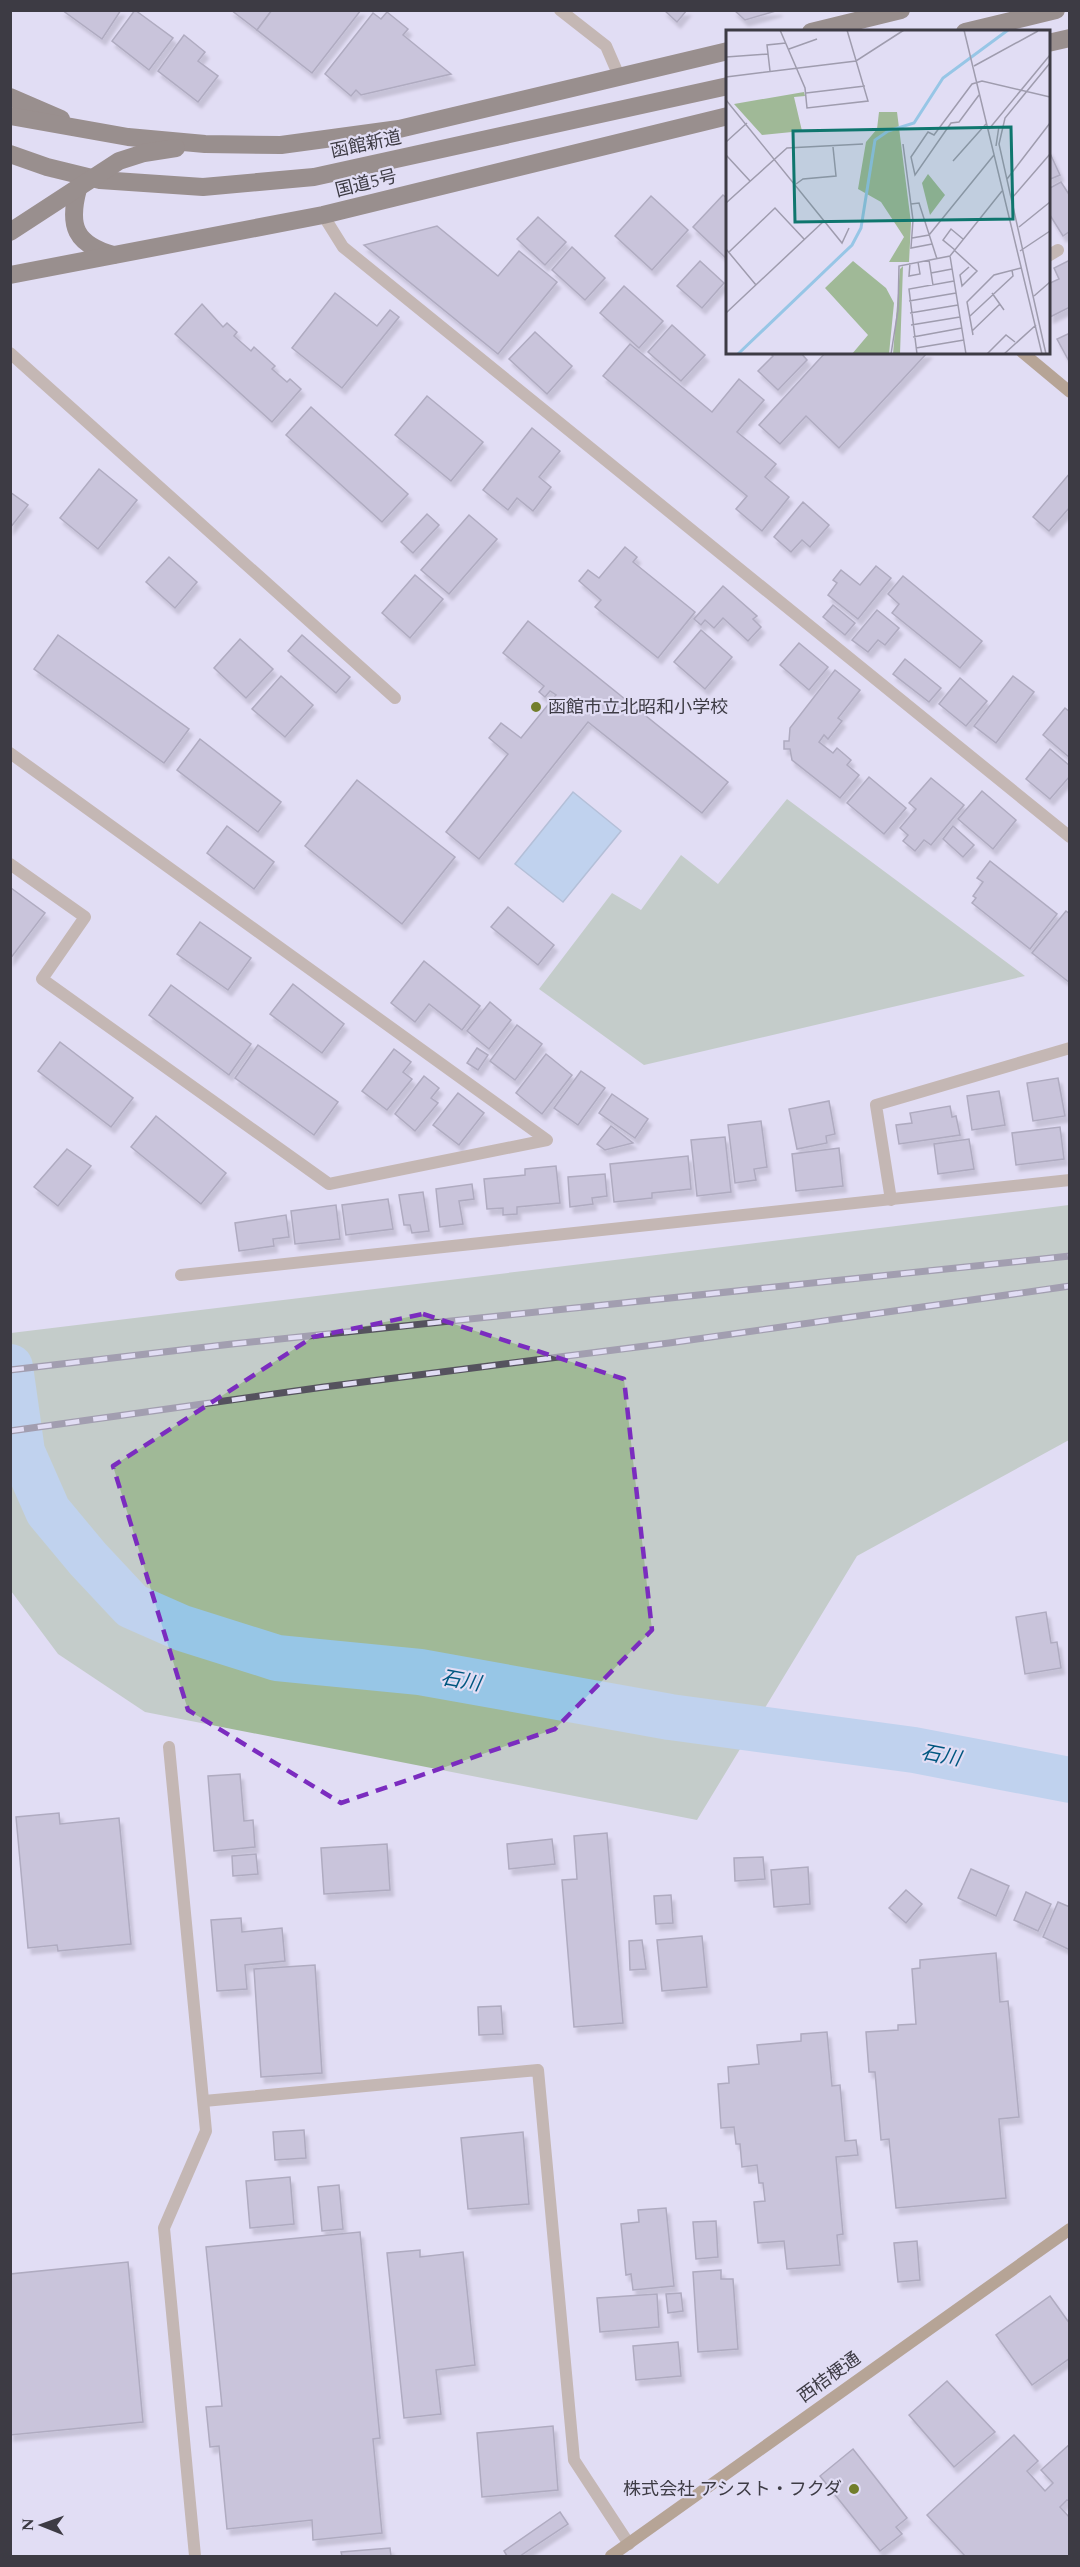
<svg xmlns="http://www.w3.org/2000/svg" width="1080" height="2567" font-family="Spectral,'Noto Sans JP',serif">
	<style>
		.green { fill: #a0b997 }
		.water { fill: #97c6e6; stroke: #7c9cb5; stroke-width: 1.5 }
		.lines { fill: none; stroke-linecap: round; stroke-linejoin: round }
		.river { stroke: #97c6e6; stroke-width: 46 }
		.building { fill: #aaa7bc; stroke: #726f82; stroke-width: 1.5; filter: url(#shadow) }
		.street { stroke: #a18a66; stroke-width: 12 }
		.secondary { stroke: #816025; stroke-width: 12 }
		.highway { stroke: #423112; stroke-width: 18 }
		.rail-casing { stroke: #55525e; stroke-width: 7 }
		.rail { stroke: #e1ddf4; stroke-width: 4.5; stroke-dasharray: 14; stroke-linecap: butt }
		.marked { fill: none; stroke: #7b2cbf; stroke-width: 4.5; stroke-dasharray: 12 8; stroke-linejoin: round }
		.poi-dot { fill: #727e2b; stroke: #e1ddf4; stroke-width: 2 }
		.labels { text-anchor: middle; stroke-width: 4.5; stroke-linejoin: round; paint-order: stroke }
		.street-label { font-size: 18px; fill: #3d3b44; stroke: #e1ddf4 }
		.poi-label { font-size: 18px; fill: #3d3b44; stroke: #e1ddf4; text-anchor: start }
		.water-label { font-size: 20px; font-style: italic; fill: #005780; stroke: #e1ddf4 }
		.inset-river { fill: none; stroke: #97c6e6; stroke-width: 3 }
		.inset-road { fill: none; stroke: #9f9cae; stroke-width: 1.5 }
		.view { fill: #0f766e; fill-opacity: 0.15; stroke: #0f766e; stroke-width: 3 }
		.inset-edge { fill: none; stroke: #3d3b44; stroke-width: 3 }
	</style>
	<defs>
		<filter id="shadow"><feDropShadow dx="3.5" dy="6" stdDeviation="1.5" flood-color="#0004"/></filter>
	</defs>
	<rect width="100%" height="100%" fill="#e1ddf4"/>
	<g class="green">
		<polygon points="787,799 1025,976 644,1065 539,989 612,893 641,910 681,855 718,884"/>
		<polygon points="1069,1205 1069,1440 857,1556 697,1820 145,1712 58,1654 11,1591 11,1333"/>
	</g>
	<polygon class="water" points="573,792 621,831 563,902 515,864"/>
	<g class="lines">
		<polyline class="river" points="10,1367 22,1452 48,1511 88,1559 132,1606 182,1628 277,1658 420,1672 670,1717 914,1750 1070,1780"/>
	</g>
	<g class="building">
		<polygon points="62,10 121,10 102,39"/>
		<polygon points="135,10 173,38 149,70 112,41"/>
		<polygon points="231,10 272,10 257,30"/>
		<polygon points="272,10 361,10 312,73 257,30"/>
		<polygon points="664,10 687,10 677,22"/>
		<polygon points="734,10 779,10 745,20"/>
		<polygon points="387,12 408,29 403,35 451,74 361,95 356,90 351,96 325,74 373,13 381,19"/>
		<polygon points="184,35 205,52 198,61 218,76 198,102 158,71"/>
		<polygon points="1048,149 1060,175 1048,180"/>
		<polygon points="1061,182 1070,196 1070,231 1063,236 1048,212 1048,189"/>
		<polygon points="723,195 728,199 728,260 693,227"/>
		<polygon points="651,196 688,230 652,270 615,236"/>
		<polygon points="538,217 566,242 545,265 517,239"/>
		<polygon points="437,226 498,276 519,251 557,282 498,354 364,245"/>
		<polygon points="572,247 605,278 585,300 552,270"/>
		<polygon points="1070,260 1070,307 1050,317 1048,284 1059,279 1054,268"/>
		<polygon points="700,261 724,283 702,308 677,286"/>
		<polygon points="624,286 663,321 639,348 600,313"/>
		<polygon points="335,293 377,326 390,310 399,317 342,388 292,348"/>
		<polygon points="202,304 223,327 227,323 237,332 234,336 251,351 254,347 275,366 272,369 287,382 290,379 301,389 272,422 175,334"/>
		<polygon points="672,325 705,355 681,381 648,352"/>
		<polygon points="535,332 572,366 547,394 509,359"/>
		<polygon points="1070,333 1070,363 1057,339"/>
		<polygon points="630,344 712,412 739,379 764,400 737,432 776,464 765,477 789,497 762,531 736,509 747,496 603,376"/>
		<polygon points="769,352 800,352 807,360 778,390 758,371 773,356"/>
		<polygon points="826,352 928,352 839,448 806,416 780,444 759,425"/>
		<polygon points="427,396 483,442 451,481 395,435"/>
		<polygon points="311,407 408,494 382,522 286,435"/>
		<polygon points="532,428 560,451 539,477 551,487 533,511 517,498 508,510 483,490"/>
		<polygon points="99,469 137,500 98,549 60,518"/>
		<polygon points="1070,473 1070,507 1049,531 1033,517"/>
		<polygon points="10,492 28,505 10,528"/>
		<polygon points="803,502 829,525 810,547 802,540 791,552 774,537"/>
		<polygon points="427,514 439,525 413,553 401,542"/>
		<polygon points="469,515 497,539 449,594 421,570"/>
		<polygon points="625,547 637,557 633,562 695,612 658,658 595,607 601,600 579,581 588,570 599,578"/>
		<polygon points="169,557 197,582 175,608 146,582"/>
		<polygon points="876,566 891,578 858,619 828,595 837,583 833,580 841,570 860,585"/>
		<polygon points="415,575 443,599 410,638 382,613"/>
		<polygon points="903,576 982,641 960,668 892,613 899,604 888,594"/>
		<polygon points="723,586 757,616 753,619 761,627 748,641 723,618 714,628 705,620 701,625 694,619"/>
		<polygon points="833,605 855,623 845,635 823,617"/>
		<polygon points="877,610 899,628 885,645 878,640 868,652 852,640"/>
		<polygon points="528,621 728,782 702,813 588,722 479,859 446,832 508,754 489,738 501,723 521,738 556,695 550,691 545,697 539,692 544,686 503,653"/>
		<polygon points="701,630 732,657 705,689 674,662"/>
		<polygon points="58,635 189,729 164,763 34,669"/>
		<polygon points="302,635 350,677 336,693 288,651"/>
		<polygon points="240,639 273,669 246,698 214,668"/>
		<polygon points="799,643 828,667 809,690 780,665"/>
		<polygon points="905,659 941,688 929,702 893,674"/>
		<polygon points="835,670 860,690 838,718 842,721 828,739 824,735 819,742 833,753 837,748 851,760 847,765 859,775 840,798 792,760 790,749 784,749 784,741 789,741 790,728"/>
		<polygon points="281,676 313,705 285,737 252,709"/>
		<polygon points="1013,676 1034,692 996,743 974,726"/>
		<polygon points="960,678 987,701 966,726 939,704"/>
		<polygon points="1065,708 1070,712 1070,758 1043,735"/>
		<polygon points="200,739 281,802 258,832 177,770"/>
		<polygon points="1050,749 1070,766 1070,776 1050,799 1026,779"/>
		<polygon points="869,777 906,808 884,834 847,803"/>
		<polygon points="931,778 964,805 931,845 924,840 915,851 903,841 908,835 900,828 916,809 909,803"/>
		<polygon points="357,780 455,857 402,924 305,846"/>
		<polygon points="982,791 1016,820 993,849 958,819"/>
		<polygon points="227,826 274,862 254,889 207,853"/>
		<polygon points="953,826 974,845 963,857 943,839"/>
		<polygon points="990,861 1057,914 1030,949 972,903 976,898 973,896 983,882 977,878"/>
		<polygon points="11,888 45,913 10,959 10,888"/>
		<polygon points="508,907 554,945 538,965 491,927"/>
		<polygon points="1066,911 1070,914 1070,983 1032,953"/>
		<polygon points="200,922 251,958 228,990 177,954"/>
		<polygon points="424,961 480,1006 462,1030 429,1004 415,1022 391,1003"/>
		<polygon points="293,984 344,1024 322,1053 270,1014"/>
		<polygon points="171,985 251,1044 229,1075 149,1015"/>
		<polygon points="490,1002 511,1020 489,1049 467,1031"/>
		<polygon points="517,1025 542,1044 515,1080 490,1061"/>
		<polygon points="60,1042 133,1098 111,1127 38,1071"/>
		<polygon points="258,1045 338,1102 314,1135 235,1078"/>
		<polygon points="477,1048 488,1055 478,1070 467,1063"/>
		<polygon points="394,1049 411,1062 403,1072 412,1079 387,1110 362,1091"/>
		<polygon points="546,1054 572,1075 542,1114 516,1093"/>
		<polygon points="581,1071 605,1088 578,1125 554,1108"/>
		<polygon points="424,1076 439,1088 431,1098 438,1103 415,1131 395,1114"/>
		<polygon points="1058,1078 1065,1116 1033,1121 1027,1083"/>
		<polygon points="999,1091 1005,1125 972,1130 967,1096"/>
		<polygon points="458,1093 484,1113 459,1145 433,1125"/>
		<polygon points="612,1094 648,1119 635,1138 599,1113"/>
		<polygon points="829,1101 835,1134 826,1136 827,1143 797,1149 789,1109"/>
		<polygon points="950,1106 952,1117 956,1116 960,1135 899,1144 896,1125 912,1123 910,1113"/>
		<polygon points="156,1116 226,1173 201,1204 131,1147"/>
		<polygon points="761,1121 767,1167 754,1169 756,1180 735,1183 728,1125"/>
		<polygon points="611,1126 633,1143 605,1150 597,1144"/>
		<polygon points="1060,1127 1064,1159 1016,1165 1012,1133"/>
		<polygon points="725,1137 731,1192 697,1196 691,1140"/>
		<polygon points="969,1139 974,1169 938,1174 934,1144"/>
		<polygon points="839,1148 843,1186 796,1191 792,1154"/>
		<polygon points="67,1149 91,1166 58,1206 34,1187"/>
		<polygon points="688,1156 691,1189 652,1193 652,1198 614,1202 610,1164"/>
		<polygon points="556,1166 560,1203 517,1207 517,1214 503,1215 503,1208 487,1209 484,1179 525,1175 525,1169"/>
		<polygon points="605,1174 607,1196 592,1198 593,1204 570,1207 568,1177"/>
		<polygon points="472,1184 474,1199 459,1201 463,1224 440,1227 436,1189"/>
		<polygon points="423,1192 429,1231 412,1233 410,1225 404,1225 399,1195"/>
		<polygon points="388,1199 393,1229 346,1235 342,1205"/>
		<polygon points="336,1205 340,1239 295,1244 291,1211"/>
		<polygon points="286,1215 289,1237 273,1239 274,1246 239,1251 235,1223"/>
		<polygon points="1046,1612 1051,1643 1057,1642 1061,1668 1025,1674 1016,1617"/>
		<polygon points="240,1774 244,1821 253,1820 255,1847 214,1851 208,1776"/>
		<polygon points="59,1813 60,1824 119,1818 131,1944 58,1951 57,1945 28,1948 16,1817"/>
		<polygon points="607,1833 623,2023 574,2027 562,1880 577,1879 574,1836"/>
		<polygon points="552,1839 555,1864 509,1869 507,1844"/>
		<polygon points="387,1844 390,1890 324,1894 321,1848"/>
		<polygon points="256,1854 258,1874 233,1876 232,1856"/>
		<polygon points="763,1857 765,1879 735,1881 734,1858"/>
		<polygon points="808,1867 810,1904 774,1907 771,1870"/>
		<polygon points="971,1869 1009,1886 996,1916 958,1898"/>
		<polygon points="906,1890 922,1904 906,1923 889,1908"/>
		<polygon points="1026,1892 1051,1904 1038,1931 1014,1920"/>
		<polygon points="671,1895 673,1923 656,1924 654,1896"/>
		<polygon points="1058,1902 1070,1907 1070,1950 1043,1937"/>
		<polygon points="241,1918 242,1932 282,1928 285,1961 245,1965 247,1989 217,1991 211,1920"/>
		<polygon points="702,1936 707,1987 662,1991 657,1940"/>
		<polygon points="642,1940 646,1969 630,1970 629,1941"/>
		<polygon points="996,1953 1000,2002 1008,2001 1019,2117 999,2119 1006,2198 896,2208 889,2139 881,2140 875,2072 869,2072 866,2032 898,2030 898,2025 916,2024 912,1969 920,1968 920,1960"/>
		<polygon points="315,1965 322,2073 261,2077 254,1969"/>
		<polygon points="501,2006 503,2034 479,2035 478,2007"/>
		<polygon points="827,2032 832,2086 840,2085 845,2141 856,2140 858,2155 836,2157 843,2234 837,2235 840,2265 787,2269 784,2241 758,2243 754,2202 765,2201 763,2183 759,2183 757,2165 742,2167 740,2144 736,2144 734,2127 721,2128 718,2084 729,2083 728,2067 759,2064 757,2045 801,2041 801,2034"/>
		<polygon points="304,2130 306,2158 275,2160 273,2132"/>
		<polygon points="523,2132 529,2204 468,2209 461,2138"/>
		<polygon points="290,2177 294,2224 250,2228 246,2181"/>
		<polygon points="339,2185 343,2229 322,2231 318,2187"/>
		<polygon points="666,2208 674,2286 633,2290 631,2274 626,2275 621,2224 639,2222 638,2210"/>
		<polygon points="716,2221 718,2257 696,2259 693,2222"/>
		<polygon points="360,2232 380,2438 373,2439 382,2533 313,2540 312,2520 227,2529 219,2446 210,2447 206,2407 222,2406 206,2247"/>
		<polygon points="917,2241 920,2280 898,2282 894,2243"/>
		<polygon points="420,2250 420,2257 463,2252 475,2365 436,2370 441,2414 404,2418 387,2253"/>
		<polygon points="128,2262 143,2422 10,2435 10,2274"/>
		<polygon points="721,2270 721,2279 733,2279 738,2349 698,2352 693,2272"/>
		<polygon points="681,2293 683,2311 668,2313 666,2294"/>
		<polygon points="657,2294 659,2327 600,2332 597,2298"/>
		<polygon points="1050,2296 1070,2324 1070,2358 1032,2385 996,2335"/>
		<polygon points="678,2342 681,2376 636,2380 633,2346"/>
		<polygon points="947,2381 995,2432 954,2467 909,2415"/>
		<polygon points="553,2426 558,2490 482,2497 477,2433"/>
		<polygon points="1014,2435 1038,2461 1027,2471 1045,2491 1053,2483 1041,2470 1070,2444 1070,2502 1067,2500 1060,2507 1070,2518 1070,2556 965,2556 927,2515"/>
		<polygon points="853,2449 907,2518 896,2527 902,2534 880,2551 820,2476"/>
		<polygon points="560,2512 568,2524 520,2556 507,2556 504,2551"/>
		<polygon points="390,2548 391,2556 342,2556 341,2552"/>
	</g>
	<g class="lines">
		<g class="street">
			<polyline points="560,10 606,46 619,76"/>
			<polyline points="323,215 343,247 1070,837"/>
			<polyline points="1048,256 1058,250"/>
			<polyline points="10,353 395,698"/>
			<polyline points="10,753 547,1140 329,1184 42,979 85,917 10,864"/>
			<polyline points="891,1200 876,1105 1070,1048"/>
			<polyline points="181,1275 1070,1180"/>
			<polyline points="169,1747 206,2131 164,2228 195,2556"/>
			<polyline points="204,2101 538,2070 574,2460 629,2544"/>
		</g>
		<g class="secondary">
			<polyline points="1022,352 1070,392"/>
			<polyline points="611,2556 1070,2229"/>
		</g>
		<g class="highway">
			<polyline points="811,32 901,10"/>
			<polyline points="965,32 1056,10"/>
			<polyline points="1048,43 1070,38"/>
			<polyline points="10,97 61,119"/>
			<polyline points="10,116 128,137 205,144 281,145 399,129 728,51"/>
			<polyline points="10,154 47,167 100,180 203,187 314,177 728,86"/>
			<path d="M78,189C68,226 75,244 113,255"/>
			<polyline points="10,232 119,161 144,153 176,148"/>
			<polyline points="10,275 323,215 728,116"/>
		</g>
		<g class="rail-casing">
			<g id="rail">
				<polyline points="10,1370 232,1344 1070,1256"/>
				<polyline points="10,1431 324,1387 669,1343 1070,1286"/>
			</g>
		</g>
		<use href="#rail" class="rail"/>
	</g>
	<path d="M0 0H1080V2567H0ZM423,1314L624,1379L652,1630L555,1729L341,1803L188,1710L113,1466L313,1337Z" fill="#e1ddf4" fill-opacity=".55" fill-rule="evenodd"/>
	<path class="marked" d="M423,1314L624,1379L652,1630L555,1729L341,1803L188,1710L113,1466L313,1337Z"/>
	<g class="poi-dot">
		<circle cx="536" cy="707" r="6"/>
		<circle cx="854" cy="2489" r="6"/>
	</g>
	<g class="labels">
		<g class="street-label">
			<text transform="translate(366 144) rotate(-12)" y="6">函館新道</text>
			<text transform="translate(366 183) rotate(-14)" y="6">国道5号</text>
			<text transform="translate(829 2377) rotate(-36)" y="6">西桔梗通</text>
		</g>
		<g class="poi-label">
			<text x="548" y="713">函館市立北昭和小学校</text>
			<text x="842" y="2495" text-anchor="end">株式会社 アシスト・フクダ</text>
		</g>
		<g class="water-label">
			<text transform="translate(461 1680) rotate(10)" y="7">石川</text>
			<text transform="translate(941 1755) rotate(11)" y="7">石川</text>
		</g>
	</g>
	<g transform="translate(726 30)">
		<rect width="324" height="324" fill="#e1ddf4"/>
		<path d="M78,62L79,66L68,67L76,101L36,105L8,74ZM153,82H171L185,193L183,232H163L178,207L155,172L132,159L140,112L151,99ZM202,144L219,165L204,185L196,153ZM127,231L160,258L168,273L163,324H126L142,305L99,258ZM177,236L174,324H167L174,239Z" fill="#a0b997"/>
		<path class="inset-river" d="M12,324L126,215L135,198L149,110L162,101L188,93L217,48L282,0"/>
		<path class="inset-road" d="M54,0L79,58L81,78L142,71L121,0M238,0L316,324M63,19L91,9M0,27L42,24M248,36L312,1M44,41L41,15L60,13M0,47L130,31L178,0M80,63L139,56M253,65L233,92L225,93L189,145L185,127L202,102L208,105L246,54L256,51L324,67M0,70L116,213L123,198M263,99L324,25M0,112L21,93M177,114L187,190L185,218L206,214M270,116L273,96M0,125L24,151M227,131L260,94M281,149L324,93M70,154L77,149L110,146L107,117M286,168L324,124M0,173L61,118L137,114M185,174L193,173L211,229M293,197L324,172M186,208L203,205L268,125M0,219L30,255M228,220L251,241L236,256L234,245L243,237M229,220L217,210L225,199L237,209M294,221L324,201M3,222L49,178L78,209M224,226L240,324M203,230L207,255M184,233L183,246L194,244L192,232M205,243L226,239M266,263L278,280M308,266L324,252M183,271L230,263M0,283L98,191M184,283L232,275M244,286L287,246L286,240M185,295L234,287M246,301L274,274M247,305L241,272L268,245L295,238M187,307L236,298M190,318L238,310M165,324L172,280L173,236L224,226L276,161M191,324L183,259L228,251M261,324L280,305L289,312M278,324L310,295M320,324L273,114L279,88L324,33"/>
		<path class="view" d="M285,97L287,189L69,192L67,101Z"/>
		<rect width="324" height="324" class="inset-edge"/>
	</g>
	<rect width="1080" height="2567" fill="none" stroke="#3d3b44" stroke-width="24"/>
	<g transform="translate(42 2525) rotate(271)" stroke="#e1ddf4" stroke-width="4.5" paint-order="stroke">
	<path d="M0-4.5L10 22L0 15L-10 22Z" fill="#3d3b44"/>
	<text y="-9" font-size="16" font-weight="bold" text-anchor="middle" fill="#3d3b44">N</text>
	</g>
</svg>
